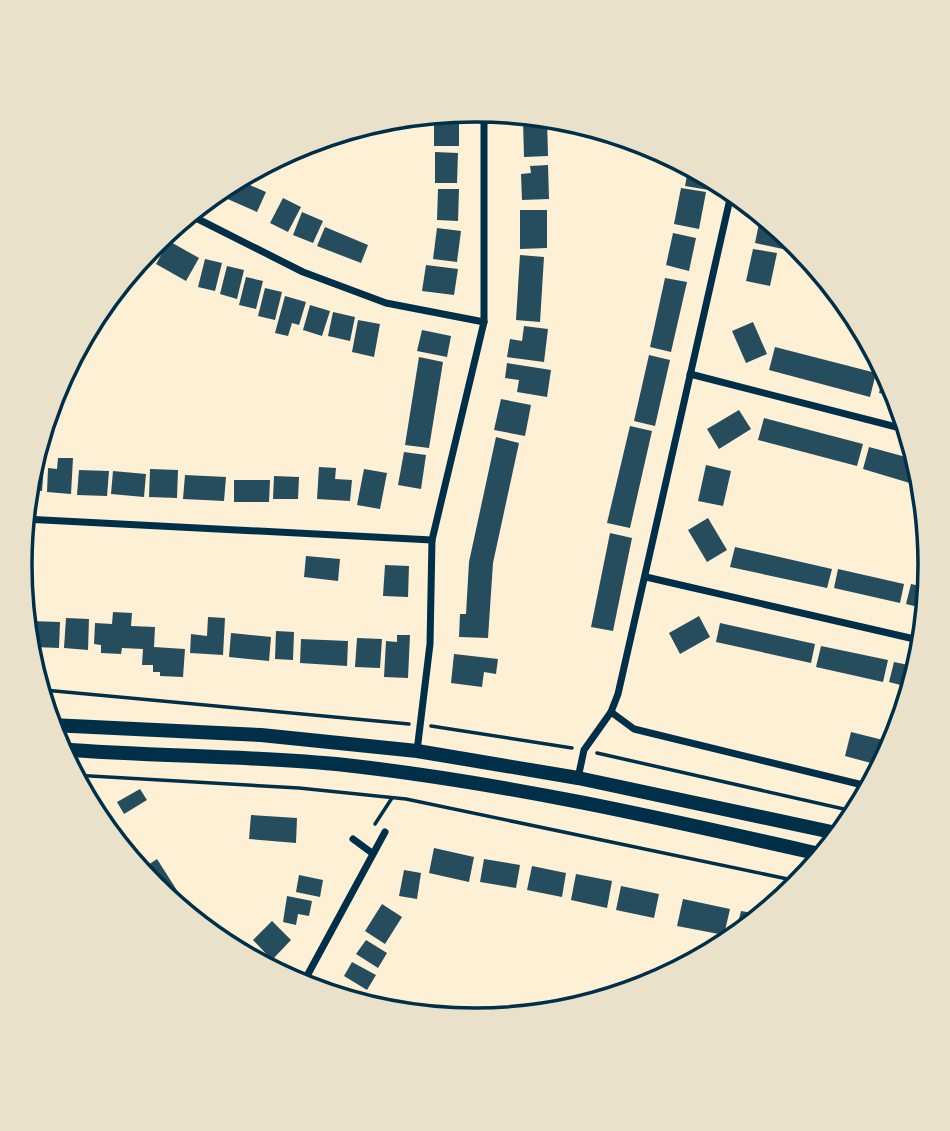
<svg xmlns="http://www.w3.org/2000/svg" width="950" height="1131" font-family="'IBM Plex Sans',sans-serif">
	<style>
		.building { fill: #264d5e }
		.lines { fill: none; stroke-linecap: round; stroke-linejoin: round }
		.path { stroke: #003049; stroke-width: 3.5 }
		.minor { stroke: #003049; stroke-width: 7 }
		.trunk { stroke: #003049; stroke-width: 14 }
		.rim { fill: none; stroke: #003049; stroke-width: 3.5 }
	</style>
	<rect width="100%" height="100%" fill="#fdf0d5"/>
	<g class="building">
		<polygon points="547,119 548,156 524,157 523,120"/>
		<polygon points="459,121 459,146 434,146 434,122"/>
		<polygon points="435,152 458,153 457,183 435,183"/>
		<polygon points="548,165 549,199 522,200 521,174 531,173 530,166"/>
		<polygon points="689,165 712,178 709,190 685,186"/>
		<polygon points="236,179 266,192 257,212 214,193"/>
		<polygon points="681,188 706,192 699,229 674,224"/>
		<polygon points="438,189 459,189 458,221 437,220"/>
		<polygon points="283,198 301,207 288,232 270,223"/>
		<polygon points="520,210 547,210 547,248 520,249"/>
		<polygon points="302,212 323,221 313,243 293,235"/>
		<polygon points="761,214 786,234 783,249 755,243"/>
		<polygon points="325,227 368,245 361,263 317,246"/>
		<polygon points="437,228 461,231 457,262 433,259"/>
		<polygon points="673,233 696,238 689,271 666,265"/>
		<polygon points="169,241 199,258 186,281 156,264"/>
		<polygon points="753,249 777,253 770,286 746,281"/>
		<polygon points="520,255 544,257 540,322 516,320"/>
		<polygon points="205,259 222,263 215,291 198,287"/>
		<polygon points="426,265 458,269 454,295 422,291"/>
		<polygon points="227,266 244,270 237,299 220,294"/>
		<polygon points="246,277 263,281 256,309 239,305"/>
		<polygon points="665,278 687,282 671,352 650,347"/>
		<polygon points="265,288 282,292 275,320 258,316"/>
		<polygon points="285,296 306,302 299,325 292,323 288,336 275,333"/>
		<polygon points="310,305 330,311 322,336 303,330"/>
		<polygon points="333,312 355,317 350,341 328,336"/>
		<polygon points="358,320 380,324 374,357 352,352"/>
		<polygon points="753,322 767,354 746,363 732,331"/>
		<polygon points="524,326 548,329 544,362 507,357 510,339 522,341"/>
		<polygon points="422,330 451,336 447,357 417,351"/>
		<polygon points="775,347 876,373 870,397 769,370"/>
		<polygon points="649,355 670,360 655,426 634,421"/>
		<polygon points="419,357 443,362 429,448 405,445"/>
		<polygon points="507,363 551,370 547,397 517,392 519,380 505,378"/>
		<polygon points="884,372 886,373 898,397 879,393"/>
		<polygon points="501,399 531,405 525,436 494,430"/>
		<polygon points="739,410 751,429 719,449 707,429"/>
		<polygon points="764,418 863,444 857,466 758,440"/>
		<polygon points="630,426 652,431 630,528 607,523"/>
		<polygon points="496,437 519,443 493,563 488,638 459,637 460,614 466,614 469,562"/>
		<polygon points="869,447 917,460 923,487 863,469"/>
		<polygon points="404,452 426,455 421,489 398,485"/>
		<polygon points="58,458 73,458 71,494 47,492 48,468 57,469"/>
		<polygon points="706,465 731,471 723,506 698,501"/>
		<polygon points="31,466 44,466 42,491 27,490"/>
		<polygon points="319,467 336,468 335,479 352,480 350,501 317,499"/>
		<polygon points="150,469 178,470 177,498 149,497"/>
		<polygon points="364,469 387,473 380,509 357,505"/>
		<polygon points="79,470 109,471 107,496 77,495"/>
		<polygon points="113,471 146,474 144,497 111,494"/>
		<polygon points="185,475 226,477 224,501 183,499"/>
		<polygon points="274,476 299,477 298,499 273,499"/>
		<polygon points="234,480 270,480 269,502 234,502"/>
		<polygon points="708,518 727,550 707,562 688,530"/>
		<polygon points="610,533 632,538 613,631 591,627"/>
		<polygon points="735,547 832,569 827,588 730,567"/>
		<polygon points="306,556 340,559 338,581 304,577"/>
		<polygon points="385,565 409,566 408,597 383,596"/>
		<polygon points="838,569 904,584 900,603 834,588"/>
		<polygon points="911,584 929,588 927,609 906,604"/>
		<polygon points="113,612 132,613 131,626 155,627 154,647 185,649 183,677 160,676 160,672 153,672 153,665 142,665 143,649 122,648 121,654 101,653 101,645 94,644 95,623 112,624"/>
		<polygon points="699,616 710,637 680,654 669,633"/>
		<polygon points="208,617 225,618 223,655 190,653 191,634 207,636"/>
		<polygon points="66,618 89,619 88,650 64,648"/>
		<polygon points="30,621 60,622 59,648 35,647"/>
		<polygon points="720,623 815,644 811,663 716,642"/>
		<polygon points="276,631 294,632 293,660 275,659"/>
		<polygon points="231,633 271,637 269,661 229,657"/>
		<polygon points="397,635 410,635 408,678 384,677 386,641 397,642"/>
		<polygon points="357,638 382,639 380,668 355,667"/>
		<polygon points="301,639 348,641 347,666 300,663"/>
		<polygon points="821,646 888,660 883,682 816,667"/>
		<polygon points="454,654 498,659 496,674 484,672 482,687 451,683"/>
		<polygon points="894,662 918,667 912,688 889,682"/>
		<polygon points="851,732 891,742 882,766 845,756"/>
		<polygon points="140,789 147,800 124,814 117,802"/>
		<polygon points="251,815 297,818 296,843 249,839"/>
		<polygon points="434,848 474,857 469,882 429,873"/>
		<polygon points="157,859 192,914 188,917 152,887 139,871"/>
		<polygon points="484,859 520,865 516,888 480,882"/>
		<polygon points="532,866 566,873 562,897 527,890"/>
		<polygon points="404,870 421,873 417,899 399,896"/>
		<polygon points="576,874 612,881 607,908 571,900"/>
		<polygon points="299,875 323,880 320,897 296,892"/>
		<polygon points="621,886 659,894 654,918 616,910"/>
		<polygon points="287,896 312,901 309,916 298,914 296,925 283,922"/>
		<polygon points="683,899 730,909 724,935 677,926"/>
		<polygon points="382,904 402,917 385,944 365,931"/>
		<polygon points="741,911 764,915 739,936 735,935"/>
		<polygon points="272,921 291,940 272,960 253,940"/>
		<polygon points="366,940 387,953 378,968 356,954"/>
		<polygon points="252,949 269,967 268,969 245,957"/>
		<polygon points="352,962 376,975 367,990 344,976"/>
	</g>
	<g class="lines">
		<g class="path">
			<polyline points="44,690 409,724"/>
			<polyline points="431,726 572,748"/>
			<polyline points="597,753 857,812"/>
			<polyline points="73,775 299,788 406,799 802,882"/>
			<polyline points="375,824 392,798"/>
		</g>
		<g class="minor">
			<polyline points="188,214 303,272 386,303 484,322"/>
			<polyline points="690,374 908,430"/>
			<polyline points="24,519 432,540"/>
			<polyline points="646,577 923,641"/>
			<polyline points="611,712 634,729 871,787"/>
			<polyline points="417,751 430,644 432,540 484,322 484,111"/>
			<polyline points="578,778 584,750 611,712 618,694 732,190"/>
			<polyline points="353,839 372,853"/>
			<polyline points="301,987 385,832"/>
		</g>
		<g class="trunk">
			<polyline points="51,725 261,735 417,751 578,778 841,834"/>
			<path d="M59,749C154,757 250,755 345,765C507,783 665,819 824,855"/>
		</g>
	</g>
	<path d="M0 0H950V1131H0ZM32 565a443 443 0 1 1 886 0a443 443 0 1 1-886 0Z" fill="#e9e1ca" fill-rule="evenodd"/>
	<path class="rim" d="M32 565a443 443 0 1 1 886 0a443 443 0 1 1-886 0Z"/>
</svg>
